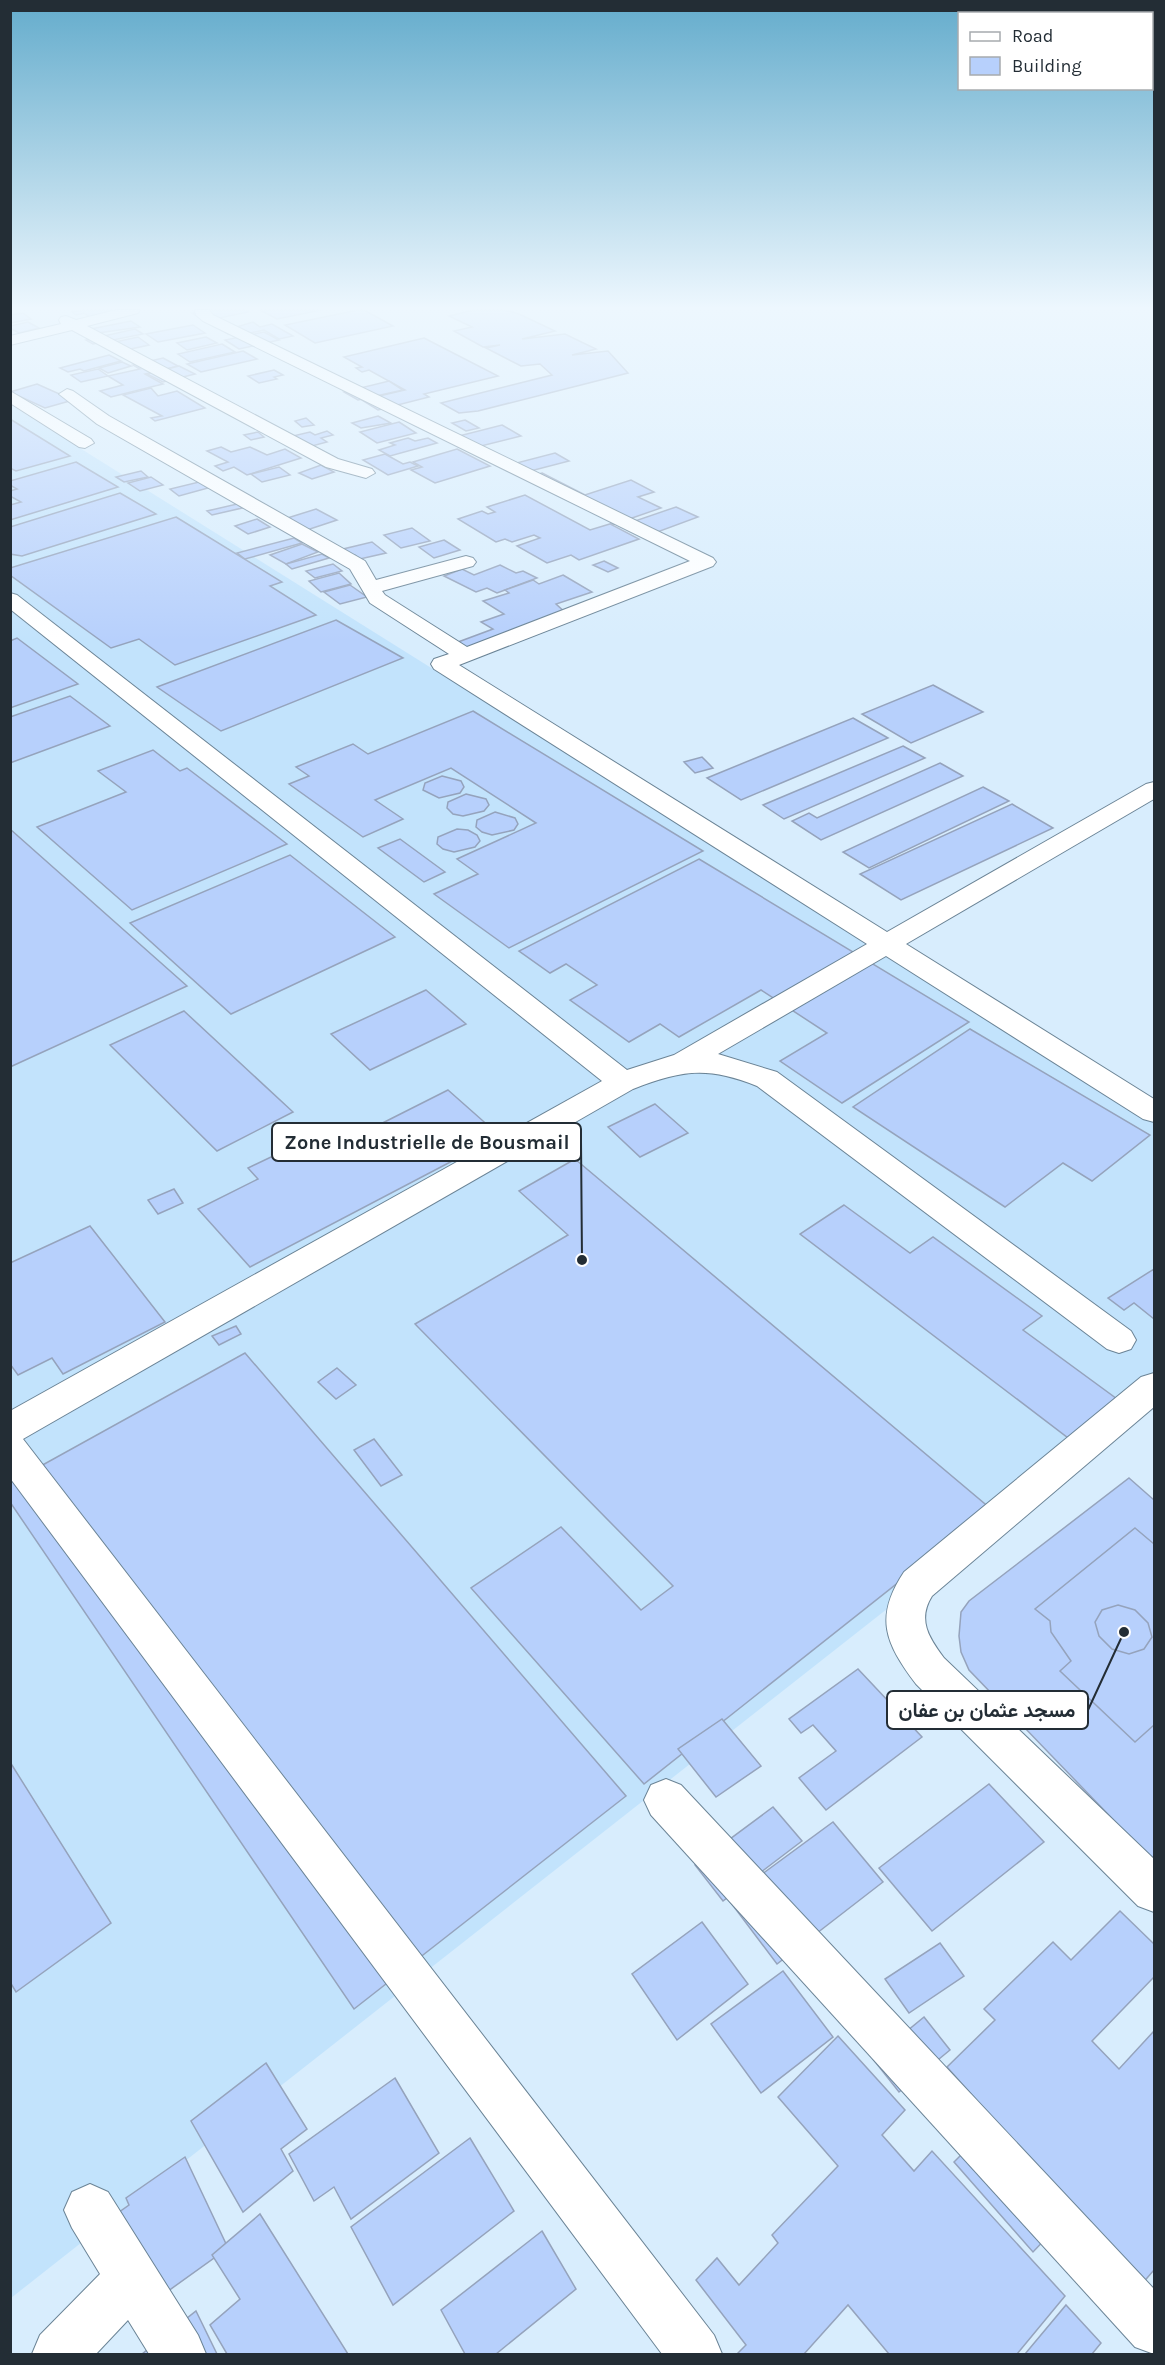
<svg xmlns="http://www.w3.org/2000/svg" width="1165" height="2365" font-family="Karla,Vazirmatn,sans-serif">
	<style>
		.built { fill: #c2e3fc }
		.building { fill: #b7d0fc; stroke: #95a3bc; stroke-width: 1.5 }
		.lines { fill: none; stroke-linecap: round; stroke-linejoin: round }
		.minor-casing { stroke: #6b8496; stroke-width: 2 }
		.minor { fill: #fff; fill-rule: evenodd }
		.leader { fill: none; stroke: #232d35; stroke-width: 2 }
		.callout-dot { fill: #232d35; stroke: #fff; stroke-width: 2 }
		.callout { fill: #fff; stroke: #232d35; stroke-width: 2 }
		.callout-label { font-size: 20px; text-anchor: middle; font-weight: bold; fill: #232d35 }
	</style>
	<rect width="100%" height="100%" fill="#d8edfd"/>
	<polygon class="built" points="11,405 1154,1120 1154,1399 11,2298"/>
	<g class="building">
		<polygon points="83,310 112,310 117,313 91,318 84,313 76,315 72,312"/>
		<polygon points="206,310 245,310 248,312 205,321 192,313"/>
		<polygon points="260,310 321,310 277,319"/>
		<polygon points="358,310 364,310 393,326 315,343 285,325"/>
		<polygon points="474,310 505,310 519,314 555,331 522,339 565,334 596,349 572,355 608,351 628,373 478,411 459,413 441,403 552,375 540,364 521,366 486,348 500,345 483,347 454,331 472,327 449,316"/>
		<polygon points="23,313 31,319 10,323 10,315"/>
		<polygon points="131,321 140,327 91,334 86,330"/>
		<polygon points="28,322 39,328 19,333 10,328 10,326"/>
		<polygon points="253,322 260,327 272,324 293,336 279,339 264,330 241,335 236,332 228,334 223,331"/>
		<polygon points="193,325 205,333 158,342 146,334"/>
		<polygon points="135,329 143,334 93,344 86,340"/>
		<polygon points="264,332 279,340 239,349 225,340"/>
		<polygon points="138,337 149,345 117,352 106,344"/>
		<polygon points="206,337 217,343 187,350 177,343"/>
		<polygon points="424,338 498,376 424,394 429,397 378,410 362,400 405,390 369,370 362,372 356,368 362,367 344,357"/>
		<polygon points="222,344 235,352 190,362 178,354"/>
		<polygon points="243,351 257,359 201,372 187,364"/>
		<polygon points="109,355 121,361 84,371 80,369 68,372 60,368"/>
		<polygon points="163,358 178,366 145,374 163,384 111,397 100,391 123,385 108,376 140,369 133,365"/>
		<polygon points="122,362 131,366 108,373 99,368"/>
		<polygon points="179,366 195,374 163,382 147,374"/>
		<polygon points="98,369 108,376 81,382 71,375"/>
		<polygon points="274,370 283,375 274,377 277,379 259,383 248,376"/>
		<polygon points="389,381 403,390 358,400 344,392"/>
		<polygon points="37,384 73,400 45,408 10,392"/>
		<polygon points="151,388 158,396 177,391 205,408 155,421 151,418 162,416 123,395"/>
		<polygon points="378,416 391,423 361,428 352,423"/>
		<polygon points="306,418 314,425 302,427 295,421"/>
		<polygon points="10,419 70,456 16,471 10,468"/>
		<polygon points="465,420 479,428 466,431 452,423"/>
		<polygon points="399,422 416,433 377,443 360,432"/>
		<polygon points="502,425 521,436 469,449 451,438"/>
		<polygon points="327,431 333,435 321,438 327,442 297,450 280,439 310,432 315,435"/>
		<polygon points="258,432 264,437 251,440 244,435"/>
		<polygon points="408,438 415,441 428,438 437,443 390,456 379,450 395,445 390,443"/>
		<polygon points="221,447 231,452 250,447 267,455 285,449 301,458 247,475 234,467 223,471 215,466 228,462 207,451"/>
		<polygon points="457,449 490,466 435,483 411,470 422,467 413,462"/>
		<polygon points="555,453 569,461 519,474 505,466"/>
		<polygon points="385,454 403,464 410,462 418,466 388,475 363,460"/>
		<polygon points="76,462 118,487 10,520 10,505 21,502 10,496 10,491 17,489 10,485 10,481"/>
		<polygon points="321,465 334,472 312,479 299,473"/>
		<polygon points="279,467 290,475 262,482 251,474"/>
		<polygon points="141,471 148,477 124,482 116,477"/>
		<polygon points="542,473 585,495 631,480 654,492 638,497 661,508 612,525 639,539 579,560 571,555 547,563 517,546 540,538 534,535 512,542 505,539 496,542 458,519 482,511 488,514 495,512 487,507 525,495 590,530 613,523 526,478"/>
		<polygon points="151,477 163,485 140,491 128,483"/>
		<polygon points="199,482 208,488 179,496 170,489"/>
		<polygon points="120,493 156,514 22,556 10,554 10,527"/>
		<polygon points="237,504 242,508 212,515 207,511"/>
		<polygon points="676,507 698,517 652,534 629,523"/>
		<polygon points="316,509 337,520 301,532 281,520"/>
		<polygon points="176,517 282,582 270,586 316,615 175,665 139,639 111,648 10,575 10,568"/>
		<polygon points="257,519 270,527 248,534 235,526"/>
		<polygon points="412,528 430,541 401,548 384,535"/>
		<polygon points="294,538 302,543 245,559 237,553"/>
		<polygon points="444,540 460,550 434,558 419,547"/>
		<polygon points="372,542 386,553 360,559 355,555 347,557 339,550"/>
		<polygon points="302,544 318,552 286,564 270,555"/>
		<polygon points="322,554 329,558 292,569 286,564"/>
		<polygon points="604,561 618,568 608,572 593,565"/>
		<polygon points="333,564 342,571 315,578 306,571"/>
		<polygon points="500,565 516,573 523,571 537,578 497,593 487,588 476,592 444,576 462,569 474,575"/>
		<polygon points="339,573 351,584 321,592 309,581"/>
		<polygon points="563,575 592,592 556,604 567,614 462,653 450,645 493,629 481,622 504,614 483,601 509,593 505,590 533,580 539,584"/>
		<polygon points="350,585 367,597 340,604 324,592"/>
		<polygon points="336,620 403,658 221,731 157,687"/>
		<polygon points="17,638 78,684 10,708 10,641"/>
		<polygon points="933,685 983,712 911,743 862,714"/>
		<polygon points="70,696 110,726 10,763 10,717"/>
		<polygon points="473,711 703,851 509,948 434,894 478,874 457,859 536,823 451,768 375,800 403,819 363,837 289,784 309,776 296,767 353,744 368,754"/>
		<polygon points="853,718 888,738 741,800 707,778"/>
		<polygon points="903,746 925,758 784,819 763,805"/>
		<polygon points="153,750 180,771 187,768 287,844 132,910 37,827 126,792 98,771"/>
		<polygon points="702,757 713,768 695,773 684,762"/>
		<polygon points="940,763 963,776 821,840 792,821 809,813 817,818"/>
		<polygon points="442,776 461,781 464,787 460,793 439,798 423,790 425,783"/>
		<polygon points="983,787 1009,801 869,868 843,852"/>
		<polygon points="466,794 486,799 489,805 484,811 463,816 453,814 447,808 448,802"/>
		<polygon points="1012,804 1053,828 901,900 860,874"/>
		<polygon points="495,812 515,818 518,824 514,830 492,835 482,832 476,827 477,820"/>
		<polygon points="10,829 187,986 10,1067"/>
		<polygon points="457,829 468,830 477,835 480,841 475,847 454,852 443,849 437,844 438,837"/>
		<polygon points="400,839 445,872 424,882 378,848"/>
		<polygon points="290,855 395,937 231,1014 130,923"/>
		<polygon points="699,859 969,1022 842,1103 780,1061 827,1033 761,990 679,1037 660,1024 629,1042 570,1000 597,985 566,964 550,973 519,951"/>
		<polygon points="426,990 466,1024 370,1070 331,1034"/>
		<polygon points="184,1011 293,1112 217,1151 110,1045"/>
		<polygon points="970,1029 1150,1135 1092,1181 1063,1163 1005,1207 853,1107"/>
		<polygon points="448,1090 500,1136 250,1267 198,1209 258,1179 248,1168 311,1138 325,1152"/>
		<polygon points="655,1104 688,1133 640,1157 608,1127"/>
		<polygon points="575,1159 991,1509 644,1784 471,1588 561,1527 641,1610 673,1586 415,1324 568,1235 519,1191"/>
		<polygon points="174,1189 183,1203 158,1214 148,1200"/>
		<polygon points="844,1205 910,1253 933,1237 1042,1316 1023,1330 1128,1407 1080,1447 800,1234"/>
		<polygon points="90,1226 165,1322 63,1374 52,1358 18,1375 10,1364 10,1263"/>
		<polygon points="1154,1269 1154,1319 1134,1303 1124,1310 1108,1298"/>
		<polygon points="236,1326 241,1334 219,1345 212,1336"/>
		<polygon points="245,1353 626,1796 354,2009 10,1502 10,1483"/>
		<polygon points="337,1368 356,1385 336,1399 318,1382"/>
		<polygon points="374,1439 402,1475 381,1486 354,1450"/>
		<polygon points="1129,1478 1154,1500 1154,1862 969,1670 961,1652 959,1636 961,1612 969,1601"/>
		<polygon points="1135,1528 1154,1544 1154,1725 1135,1742 1060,1671 1071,1661 1051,1632 1050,1621 1035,1609"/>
		<polygon points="1118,1605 1135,1610 1148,1623 1152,1637 1144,1649 1129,1654 1112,1649 1099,1636 1095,1622 1102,1610"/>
		<polygon points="858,1669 922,1737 826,1810 799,1778 836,1751 813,1725 801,1733 789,1719"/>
		<polygon points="722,1719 761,1766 716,1797 678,1749"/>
		<polygon points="10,1762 111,1923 16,1992 10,1982"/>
		<polygon points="989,1784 1044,1842 932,1931 879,1868"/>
		<polygon points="773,1807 802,1841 723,1901 695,1865"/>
		<polygon points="833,1822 883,1882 777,1964 728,1899"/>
		<polygon points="1120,1911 1154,1944 1154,1977 1092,2041 1119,2069 1154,2031 1154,2270 1121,2308 1053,2231 1033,2252 954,2162 995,2121 947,2067 995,2020 984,2009 1053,1942 1071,1960"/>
		<polygon points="702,1922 748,1984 677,2040 632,1974"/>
		<polygon points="940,1943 964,1976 909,2013 885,1979"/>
		<polygon points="783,1971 833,2037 761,2093 711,2024"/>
		<polygon points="924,2017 950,2050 899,2092 873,2059"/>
		<polygon points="838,2036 905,2110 882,2135 914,2171 932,2151 1065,2296 1017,2354 889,2354 848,2305 804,2354 737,2354 746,2345 696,2280 717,2258 739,2285 778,2243 772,2235 838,2166 778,2097"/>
		<polygon points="266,2063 307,2129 281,2149 293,2171 243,2212 191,2121"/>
		<polygon points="395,2078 439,2153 351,2219 334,2187 314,2201 289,2154"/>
		<polygon points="470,2138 514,2211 393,2305 351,2227"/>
		<polygon points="185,2157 228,2248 125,2322 88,2234 129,2205 126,2198"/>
		<polygon points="260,2214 348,2354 227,2354 210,2325 240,2299 212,2255"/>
		<polygon points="542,2231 576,2289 496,2354 465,2354 441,2310"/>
		<polygon points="1066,2305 1101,2343 1092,2354 1025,2354"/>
		<polygon points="196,2311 217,2354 142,2354"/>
	</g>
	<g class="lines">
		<g class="minor-casing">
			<g id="minor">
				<polygon points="116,310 140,310 138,313 87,326 338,459 372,469 375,473 366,478 326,467 72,330 10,345 10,336 61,324 59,320 61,317 66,316 76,320"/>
				<path d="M195,310H209L213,315L713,558L716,562L713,566L459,665L887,932L1146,784L1154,782V799L906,944L1154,1099V1122L1143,1119L886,956L718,1054L777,1072L1131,1331L1136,1340L1131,1349L1119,1353L1107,1349L757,1086C707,1066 682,1070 633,1089L23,1439L714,2335L722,2354H662L10,1478V1411L602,1081L10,609V593L17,595L627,1070L674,1055L867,944L434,669L431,664L434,659L449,654L370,603L350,569L97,424L59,394L67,389L73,391L109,416L365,561L376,580L466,556L473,558L476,562L473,566L382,591L385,595L467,647L690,561L203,321L196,315Z"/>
				<polygon points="10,391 91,439 94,443 85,448 79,447 10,403"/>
				<path d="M1154,1373V1407L932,1596C917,1620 929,1638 944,1658L1154,1859V1912L1138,1906L916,1684C885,1643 874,1617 904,1572L1141,1377Z"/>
				<polygon points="666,1779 681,1785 1154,2289 1154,2354 1135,2347 651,1815 644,1800 651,1785"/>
				<polygon points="90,2184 108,2192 198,2335 206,2354 149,2354 128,2320 96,2354 32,2354 40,2335 100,2274 72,2228 64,2210 72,2192"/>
			</g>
		</g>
		<use href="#minor" class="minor"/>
	</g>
	<linearGradient id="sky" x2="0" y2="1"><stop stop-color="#64accc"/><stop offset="0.48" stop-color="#edf7fe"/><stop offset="1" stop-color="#edf7fe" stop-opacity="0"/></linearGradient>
	<rect width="1165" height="641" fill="url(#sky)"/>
	<path class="leader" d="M582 1260L581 1142M1124 1632L1088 1710"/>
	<g class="callout-dot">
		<circle cx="582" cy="1260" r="6"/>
		<circle cx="1124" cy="1632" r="6"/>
	</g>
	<g class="callout">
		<rect x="272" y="1123" width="309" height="38" rx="6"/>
		<rect x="887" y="1691" width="201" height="38" rx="6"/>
	</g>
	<g class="callout-label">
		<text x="427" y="1149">Zone Industrielle de Bousmail</text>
		<text x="987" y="1717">مسجد عثمان بن عفان</text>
	</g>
	<rect width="1165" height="2365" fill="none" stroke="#232d35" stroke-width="24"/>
	<rect x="958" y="12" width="195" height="78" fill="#ffffff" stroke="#a7abae" stroke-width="1.5"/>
	<rect x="970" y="32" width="30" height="9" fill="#ffffff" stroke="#a7abae" stroke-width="1.5"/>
	<text x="1012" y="42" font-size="18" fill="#232d35">Road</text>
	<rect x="970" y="57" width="30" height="18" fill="#b7d0fc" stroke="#a7abae" stroke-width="1.5"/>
	<text x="1012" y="72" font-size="18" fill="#232d35">Building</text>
</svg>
